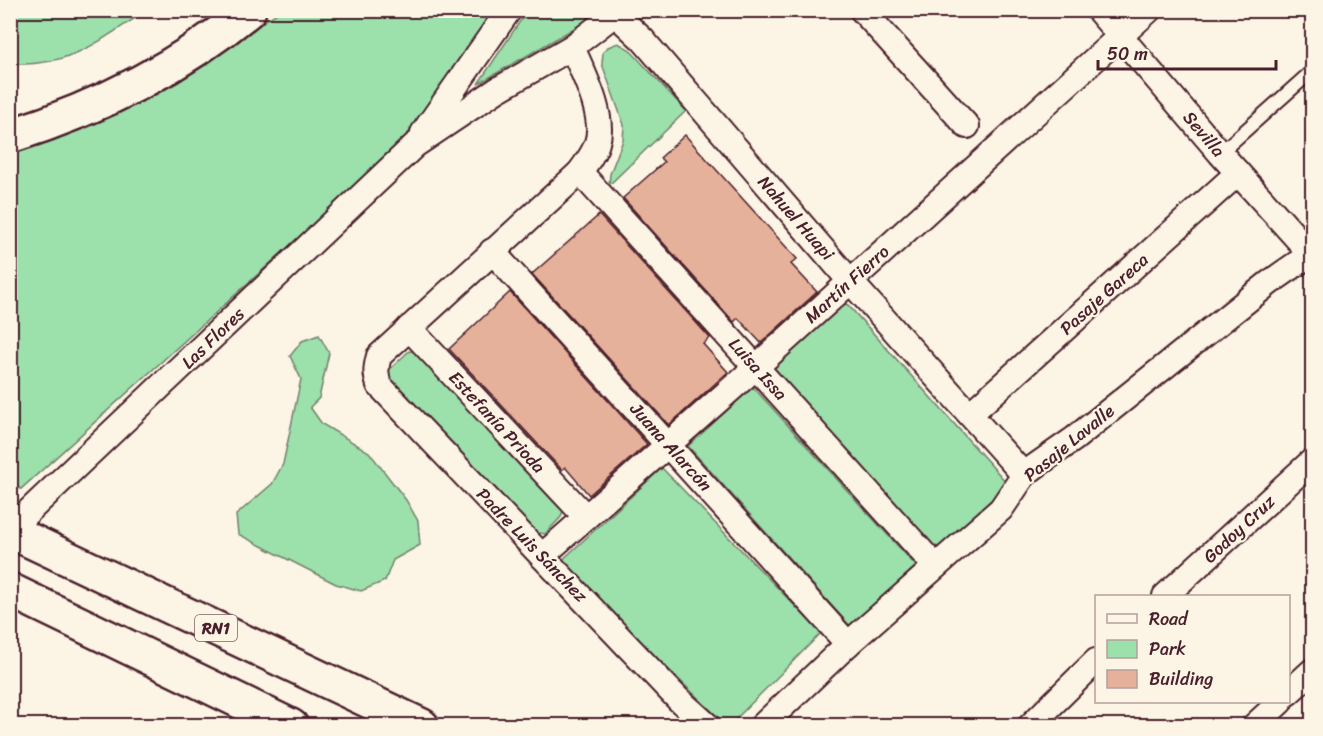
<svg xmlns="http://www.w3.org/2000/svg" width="1323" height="736" font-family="Sriracha,sans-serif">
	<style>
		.green { fill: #9ce0ab; stroke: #73806b; stroke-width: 1.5 }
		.building { fill: #e6b19a; stroke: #4a1f2b; stroke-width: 1.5 }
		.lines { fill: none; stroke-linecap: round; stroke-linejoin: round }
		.service-casing { stroke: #4a1f2b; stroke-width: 16 }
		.minor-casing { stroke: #4a1f2b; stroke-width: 28 }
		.motorway-casing { stroke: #4a1f2b; stroke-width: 38 }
		.service { stroke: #fcf5e5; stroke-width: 12 }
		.minor { stroke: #fcf5e5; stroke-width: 24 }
		.motorway { stroke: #fcf5e5; stroke-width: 33 }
		.labels { text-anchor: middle; stroke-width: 4.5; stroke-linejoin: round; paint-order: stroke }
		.shield { fill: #fcf5e5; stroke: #7f5f63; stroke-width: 1.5 }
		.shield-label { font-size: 16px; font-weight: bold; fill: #4a1f2b }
		.street-label { font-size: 18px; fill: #4a1f2b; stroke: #fcf5e5 }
	</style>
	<rect width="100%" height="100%" fill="#fcf5e5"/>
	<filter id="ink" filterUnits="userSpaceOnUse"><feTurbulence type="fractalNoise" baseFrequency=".0167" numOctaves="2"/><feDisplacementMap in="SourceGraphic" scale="12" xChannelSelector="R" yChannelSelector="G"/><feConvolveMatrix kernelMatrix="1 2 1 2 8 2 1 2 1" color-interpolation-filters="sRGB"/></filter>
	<g filter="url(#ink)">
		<g class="green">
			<path d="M11,10H146V11C99,41 70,67 11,64Z"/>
			<polygon points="280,11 492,11 428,109 394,151 21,489 11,484 11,149 239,37"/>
			<polygon points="527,11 589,11 589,15 585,22 478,84"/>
			<polygon points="618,43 629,49 686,111 609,185 610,174 623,140 624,125 602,64 603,52 608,47"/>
			<polygon points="839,302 848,305 1006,482 1003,489 941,547 934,546 774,373 774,364"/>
			<polygon points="319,335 329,353 319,398 310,407 322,424 369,452 406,500 418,521 420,545 393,560 385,581 361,591 336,584 238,534 236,515 272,484 283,464 301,379 290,356 302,341"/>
			<polygon points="409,351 417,352 563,511 561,517 545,534 535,532 390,379 389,370"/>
			<polygon points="753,387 916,566 850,626 688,446"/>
			<polygon points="662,468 821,633 730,725 726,725 559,563"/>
		</g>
		<g class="building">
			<polygon points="685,135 797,259 791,264 817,292 761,343 738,318 734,322 623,198 664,162 660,158"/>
			<polygon points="599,215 710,338 703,344 728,372 669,425 532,274"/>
			<polygon points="510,292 647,444 589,495 565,467 562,470 449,349"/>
		</g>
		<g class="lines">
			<g class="service-casing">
				<polyline id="service" points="1220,153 1312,71"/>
			</g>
			<g class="minor-casing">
				<g id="minor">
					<polyline points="611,10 643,40 850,281 1024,475"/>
					<polyline points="862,10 967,126"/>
					<polyline points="1098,10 1220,153 1312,255"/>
					<path d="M572,47C583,73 606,116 597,143C594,154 586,163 580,172L379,356C376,367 375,374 379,385L678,699L708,726"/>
					<polyline points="423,133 509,10"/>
					<polyline points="580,172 935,566"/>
					<polyline points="492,251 848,644"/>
					<polyline points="409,328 586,517"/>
					<polyline points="970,414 1238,173"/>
					<polyline points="10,529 415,145 497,90 572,47 620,10"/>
					<polyline points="542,556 756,367 1149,10"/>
					<polyline points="1165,596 1312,461"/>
					<polyline points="1288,693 1312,671"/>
					<polyline points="762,726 848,644 1001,509 1024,475 1034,467 1074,439 1269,283 1312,253"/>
					<polyline points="1030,726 1096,661"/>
					<polyline points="1254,726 1280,702"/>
				</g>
			</g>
			<g class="motorway-casing">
				<g id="motorway">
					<path d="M10,136C96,109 179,68 249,10"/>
					<polyline points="10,531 422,726"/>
					<polyline points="10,590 291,726"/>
				</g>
			</g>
			<use href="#service" class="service"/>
			<use href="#minor" class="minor"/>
			<use href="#motorway" class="motorway"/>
		</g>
	</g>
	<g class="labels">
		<rect class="shield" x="195" y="615" width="42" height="26" rx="4.5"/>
		<g class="shield-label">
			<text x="216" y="634">RN1</text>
		</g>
		<g class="street-label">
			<text transform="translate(1204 134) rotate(50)" y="6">Sevilla</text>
			<text transform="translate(796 218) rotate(49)" y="6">Nahuel Huapi</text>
			<text transform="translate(847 284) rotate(-42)" y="6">Martín Fierro</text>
			<text transform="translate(1104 294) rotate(-42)" y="6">Pasaje Gareca</text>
			<text transform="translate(213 338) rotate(-44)" y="6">Las Flores</text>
			<text transform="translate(758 369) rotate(48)" y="6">Luisa Issa</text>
			<text transform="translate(497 422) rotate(47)" y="6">Estefanía Prioda</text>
			<text transform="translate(1069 443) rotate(-39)" y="6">Pasaje Lavalle</text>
			<text transform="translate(671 447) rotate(48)" y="6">Juana Alarcón</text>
			<text transform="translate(1239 529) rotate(-43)" y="6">Godoy Cruz</text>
			<text transform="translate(532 545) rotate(46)" y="6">Padre Luis Sánchez</text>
		</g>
	</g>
	<rect width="1323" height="736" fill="none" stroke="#fcf5e5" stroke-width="36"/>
	<rect x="18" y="18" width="1287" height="700" fill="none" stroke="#4a1f2b" stroke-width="2" filter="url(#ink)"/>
	<rect x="1095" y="595" width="195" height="108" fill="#fcf5e5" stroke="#b59f9b" stroke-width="1.5"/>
	<rect x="1107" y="614" width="30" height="9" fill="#fcf5e5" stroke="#b59f9b" stroke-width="1.5"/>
	<text x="1149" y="625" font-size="18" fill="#4a1f2b">Road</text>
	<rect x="1107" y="640" width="30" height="18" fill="#9ce0ab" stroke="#b59f9b" stroke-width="1.5"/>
	<text x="1149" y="655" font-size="18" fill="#4a1f2b">Park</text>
	<rect x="1107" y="670" width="30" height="18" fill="#e6b19a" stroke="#b59f9b" stroke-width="1.5"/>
	<text x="1149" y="685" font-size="18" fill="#4a1f2b">Building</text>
	<path d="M1098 60v9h178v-9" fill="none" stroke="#4a1f2b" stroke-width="3"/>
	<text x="1107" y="60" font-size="18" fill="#4a1f2b" stroke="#fcf5e5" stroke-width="4.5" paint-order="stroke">50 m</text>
</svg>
